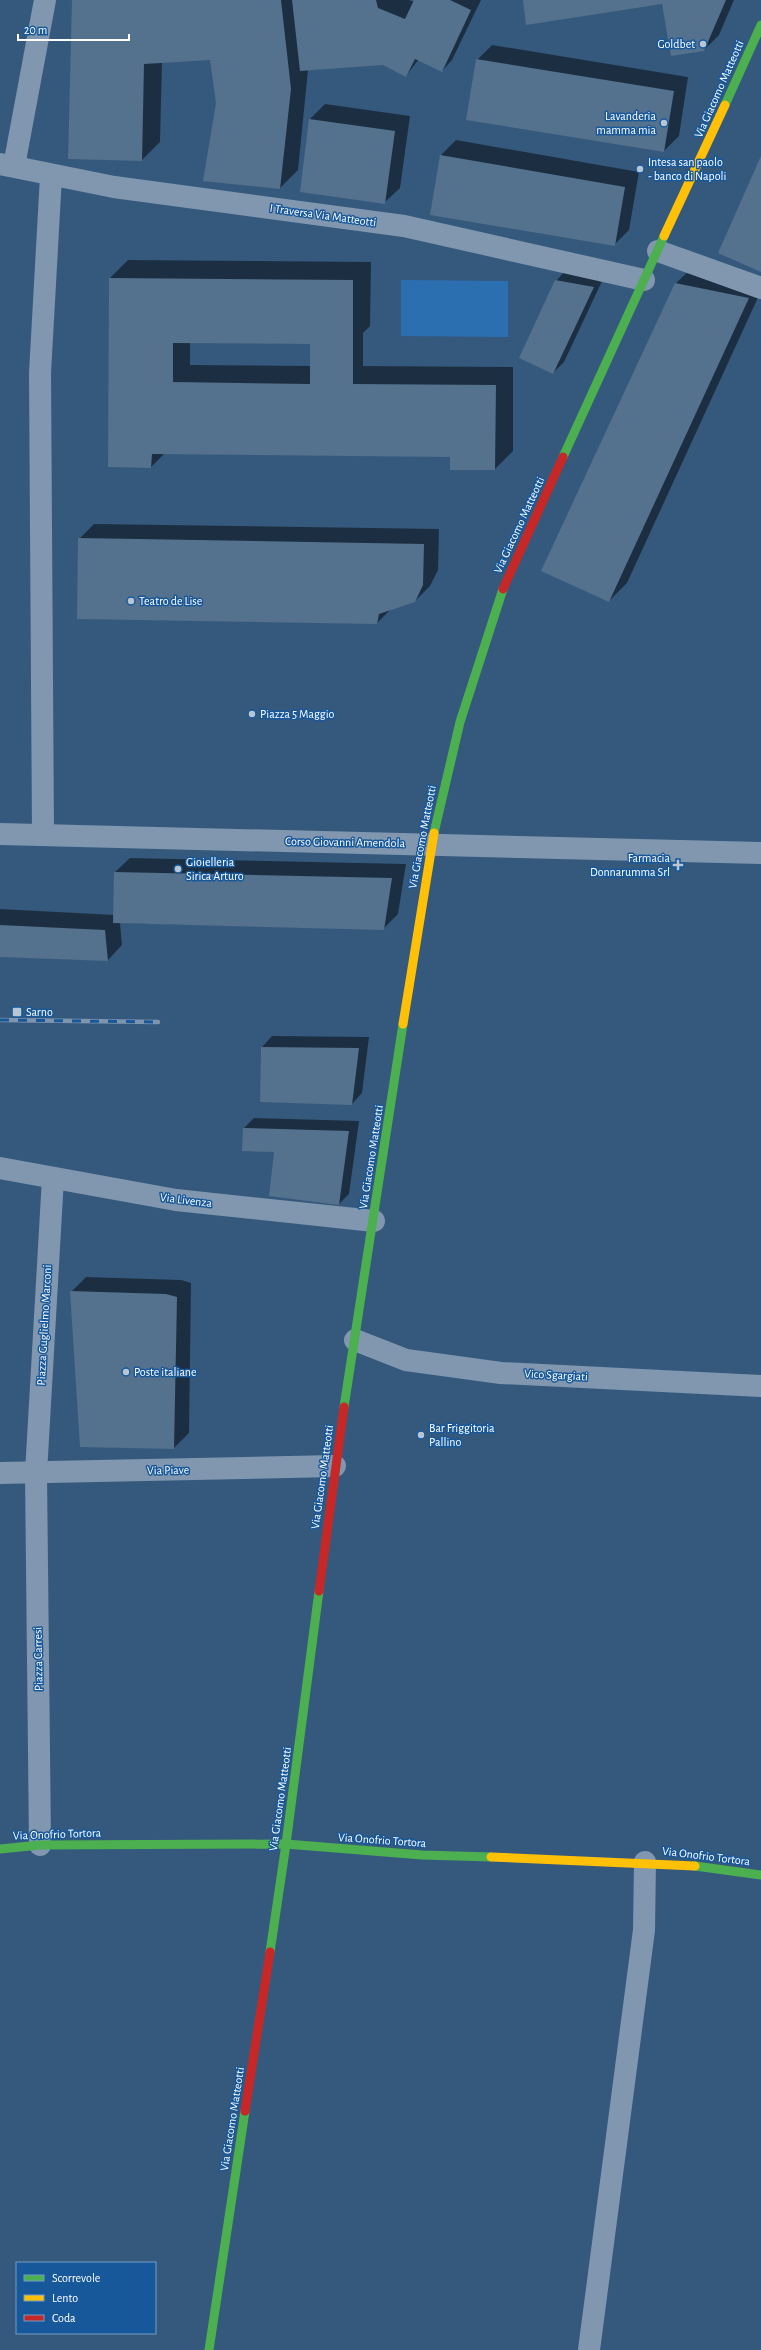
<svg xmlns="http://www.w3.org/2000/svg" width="761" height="2350" font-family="'Alegreya Sans',sans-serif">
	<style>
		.green { fill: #2b6fb1 }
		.shadow { fill: #0007; fill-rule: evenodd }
		.building { fill: #54718d; fill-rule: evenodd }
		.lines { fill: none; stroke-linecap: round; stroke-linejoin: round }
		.street { stroke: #8097af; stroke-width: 22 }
		.fast { stroke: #4caf50; stroke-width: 9 }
		.slow { stroke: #ffc107; stroke-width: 9 }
		.jam { stroke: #c62828; stroke-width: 9 }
		.rail-casing { stroke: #7f95ad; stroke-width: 4.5 }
		.rail { stroke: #17589b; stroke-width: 3; stroke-dasharray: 9; stroke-linecap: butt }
		.poi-dot { fill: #b8c5d2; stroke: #17589b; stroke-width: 1.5 }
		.labels { text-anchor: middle; stroke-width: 3; stroke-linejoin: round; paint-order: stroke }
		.poi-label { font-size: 12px; fill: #fff; stroke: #17589b; text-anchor: start }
		.street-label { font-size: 12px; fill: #fff; stroke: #17589b }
	</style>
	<rect width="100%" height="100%" fill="#35597d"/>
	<polygon class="green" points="401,280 508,281 508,337 401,336"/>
	<g class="shadow">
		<polygon points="73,0 409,0 414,2 415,0 481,0 452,60 442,71 419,59 406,76 383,64 308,70 298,170 280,188 217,103 211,59 162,62 160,142 142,160"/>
		<polygon points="524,0 734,0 719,35 704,50 663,3"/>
		<polygon points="492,45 688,77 679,136 664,151 477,60"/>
		<polygon points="325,104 410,116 400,188 385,202 301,191 310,119"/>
		<polygon points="456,140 639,172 629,230 614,245 441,155"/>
		<path d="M128,260L371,262L370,326L363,333V366L513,367V451L495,469L451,456L165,453L151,467L109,466L110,278ZM190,342L311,343V366L190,365Z"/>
		<polygon points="695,265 761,291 627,583 609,601 676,283"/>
		<polygon points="566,270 604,277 564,362 553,373 556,281"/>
		<polygon points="94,524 439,529 438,570 430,586 415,601 391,609 377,623 79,539"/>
		<polygon points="130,858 406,864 398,914 383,929 120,923 122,945 108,960 0,956 0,909 114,915 115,872"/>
		<polygon points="272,1036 369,1037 362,1093 352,1104 261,1101 262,1047"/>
		<polygon points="254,1118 359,1121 349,1194 339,1204 244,1128"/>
		<polygon points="86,1277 181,1280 191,1283 189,1433 174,1448 71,1292"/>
	</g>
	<g class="building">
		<polygon points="72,0 281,0 291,89 280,189 203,181 216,103 210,60 144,64 142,161 68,159"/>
		<polygon points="292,0 376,0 378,8 405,19 414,0 450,0 471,10 442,72 415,59 406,77 383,65 300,71"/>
		<polygon points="523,0 726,0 704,51 671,56 662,4 526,25"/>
		<polygon points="476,59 674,91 664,152 466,120"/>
		<polygon points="309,119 395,131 385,204 300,192"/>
		<polygon points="440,155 625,187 615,246 430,215"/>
		<polygon points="761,156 761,272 718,253"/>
		<path d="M109,278L353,280V384L496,385L495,470H450V457L152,454L151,468L108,467ZM173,343L310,344V384L173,382Z"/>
		<polygon points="555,280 594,287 553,374 519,358"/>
		<polygon points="675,283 749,298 609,602 541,571"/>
		<polygon points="78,538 424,544 423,585 415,602 379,614 377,624 77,619"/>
		<polygon points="114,872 392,878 384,930 113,923"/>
		<polygon points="0,925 105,930 108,961 0,957"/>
		<polygon points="261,1047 359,1048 352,1105 260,1102"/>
		<polygon points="243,1128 349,1131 339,1205 269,1196 274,1152 242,1151"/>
		<polygon points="70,1291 166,1294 177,1297 174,1449 80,1447"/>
	</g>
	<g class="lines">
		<g class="street">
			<polyline points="0,164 114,187 404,226 644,280"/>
			<polyline points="14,166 45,0"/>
			<polyline points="658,251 761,288"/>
			<polyline points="0,834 761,853"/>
			<polyline points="43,834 40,373 51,176"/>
			<polyline points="0,1168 176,1200 374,1221"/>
			<polyline points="355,1340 406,1360 501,1373 761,1386"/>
			<polyline points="0,1473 335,1466"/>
			<polyline points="40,1845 36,1473 53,1178"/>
			<polyline points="589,2350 644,1930 645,1862"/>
		</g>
		<g class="fast">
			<polyline points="725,105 761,25"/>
			<polyline points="563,457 664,236"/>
			<polyline points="434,833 460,722 503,589"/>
			<polyline points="344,1407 403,1024"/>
			<polyline points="0,1849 40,1845 286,1844 422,1855 491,1857"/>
			<polyline points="695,1866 761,1875"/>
			<polyline points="270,1952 286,1844 319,1591"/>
			<polyline points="209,2350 245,2111"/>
		</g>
		<g class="slow">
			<polyline points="664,236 725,105"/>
			<polyline points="403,1024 434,833"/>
			<polyline points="491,1857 695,1866"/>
		</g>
		<g class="jam">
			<polyline points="503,589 563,457"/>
			<polyline points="319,1591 344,1407"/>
			<polyline points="245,2111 270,1952"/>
		</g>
		<g class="rail-casing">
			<polyline id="rail" points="0,1020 158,1022"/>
		</g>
		<use href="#rail" class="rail"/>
	</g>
	<g class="poi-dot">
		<circle cx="703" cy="44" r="4"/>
		<circle cx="664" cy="123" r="4"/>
		<circle cx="640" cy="169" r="4"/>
		<circle cx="131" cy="601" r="4"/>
		<circle cx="252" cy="714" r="4"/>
		<path d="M676 859h4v4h4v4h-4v4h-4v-4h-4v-4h4z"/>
		<circle cx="178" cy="869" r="4"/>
		<rect x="12" y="1007" width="10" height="10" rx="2"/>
		<circle cx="126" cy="1372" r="4"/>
		<circle cx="421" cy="1435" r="4"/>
	</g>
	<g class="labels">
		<g class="poi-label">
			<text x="695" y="48" text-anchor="end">Goldbet</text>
			<text x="656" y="120" text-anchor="end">Lavanderia<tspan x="656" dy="14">mamma mia</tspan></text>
			<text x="648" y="166">Intesa san paolo<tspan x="648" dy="14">- banco di Napoli</tspan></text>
			<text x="139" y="605">Teatro de Lise</text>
			<text x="260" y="718">Piazza 5 Maggio</text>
			<text x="670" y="862" text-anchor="end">Farmacia<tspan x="670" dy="14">Donnarumma Srl</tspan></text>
			<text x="186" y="866">Gioielleria<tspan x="186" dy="14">Sirica Arturo</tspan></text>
			<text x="26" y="1016">Sarno</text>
			<text x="134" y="1376">Poste italiane</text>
			<text x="429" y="1432">Bar Friggitoria<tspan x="429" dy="14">Pallino</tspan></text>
		</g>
		<g class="street-label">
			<text transform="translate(719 89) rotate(-66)" y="4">Via Giacomo Matteotti</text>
			<text transform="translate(323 215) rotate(8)" y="4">I Traversa Via Matteotti</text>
			<text transform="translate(519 525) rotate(-65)" y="4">Via Giacomo Matteotti</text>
			<text transform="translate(422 837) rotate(-79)" y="4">Via Giacomo Matteotti</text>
			<text transform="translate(345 842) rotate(1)" y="4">Corso Giovanni Amendola</text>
			<text transform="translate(371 1157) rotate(-81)" y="4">Via Giacomo Matteotti</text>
			<text transform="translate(186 1200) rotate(7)" y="4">Via Livenza</text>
			<text transform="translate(44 1325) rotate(-87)" y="4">Piazza Guglielmo Marconi</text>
			<text transform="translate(556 1375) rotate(3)" y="4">Vico Sgargiati</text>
			<text transform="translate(168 1470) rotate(-1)" y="4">Via Piave</text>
			<text transform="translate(322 1477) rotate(-82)" y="4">Via Giacomo Matteotti</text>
			<text transform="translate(38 1659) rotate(-91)" y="4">Piazza Carresi</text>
			<text transform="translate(280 1799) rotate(-82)" y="4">Via Giacomo Matteotti</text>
			<text transform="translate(57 1834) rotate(-2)" y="4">Via Onofrio Tortora</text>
			<text transform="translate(382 1840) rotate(4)" y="4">Via Onofrio Tortora</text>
			<text transform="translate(706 1856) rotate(7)" y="4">Via Onofrio Tortora</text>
			<text transform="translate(232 2119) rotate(-81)" y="4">Via Giacomo Matteotti</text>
		</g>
	</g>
	<rect x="16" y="2262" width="140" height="72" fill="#17589b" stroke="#749bc3"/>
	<rect x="24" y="2275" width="20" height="6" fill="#4caf50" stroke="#749bc3"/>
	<text x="52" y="2282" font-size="12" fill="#ffffff">Scorrevole</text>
	<rect x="24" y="2295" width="20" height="6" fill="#ffc107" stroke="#749bc3"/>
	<text x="52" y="2302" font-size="12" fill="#ffffff">Lento</text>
	<rect x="24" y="2315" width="20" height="6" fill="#c62828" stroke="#749bc3"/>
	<text x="52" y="2322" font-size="12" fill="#ffffff">Coda</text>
	<path d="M18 34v6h111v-6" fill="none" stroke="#ffffff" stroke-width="2"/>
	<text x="24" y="34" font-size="12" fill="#ffffff" stroke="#17589b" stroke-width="3" paint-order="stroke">20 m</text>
</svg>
